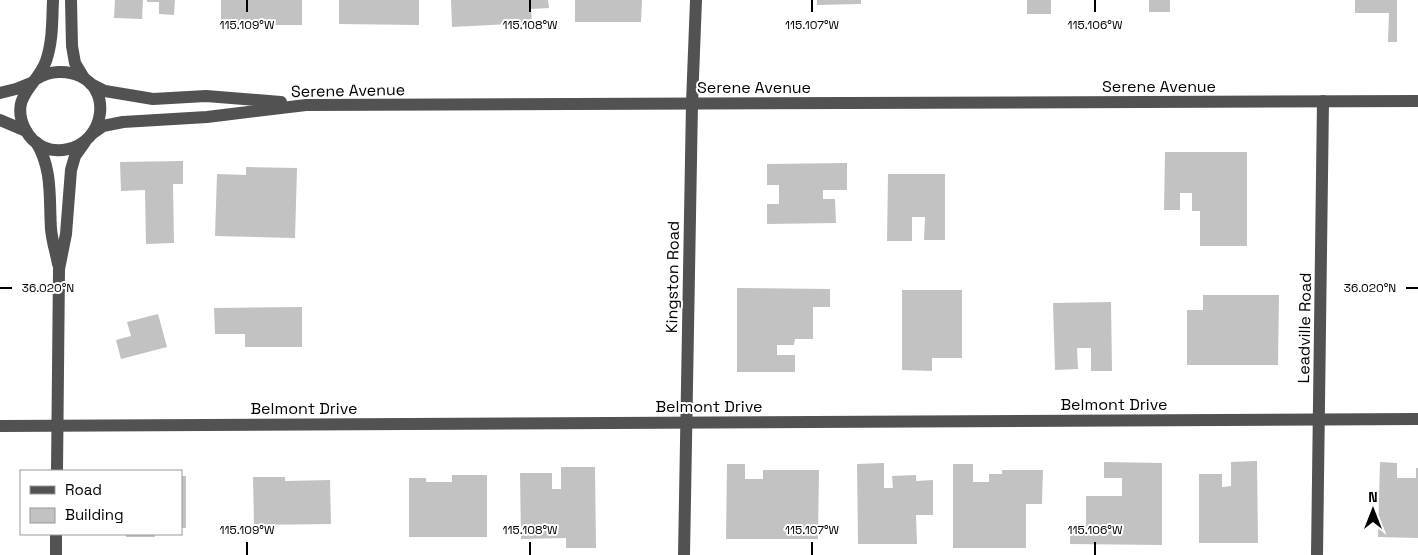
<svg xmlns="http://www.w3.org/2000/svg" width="1418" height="555" font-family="'Space Grotesk',sans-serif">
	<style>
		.building { fill: #c2c2c2 }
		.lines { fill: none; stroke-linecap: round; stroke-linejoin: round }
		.minor { stroke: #525252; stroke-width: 12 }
		.ticks { fill: none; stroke: #000; stroke-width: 2 }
		.labels { text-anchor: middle; stroke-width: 4; stroke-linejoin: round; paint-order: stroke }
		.street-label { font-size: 16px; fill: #000; stroke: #fff }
		.ticks-label { font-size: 12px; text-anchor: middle; fill: #000; stroke: #fff; stroke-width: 4; stroke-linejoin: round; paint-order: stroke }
	</style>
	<rect width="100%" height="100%" fill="#fff"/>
	<g class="building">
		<polygon points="115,0 143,0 142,19 114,18"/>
		<polygon points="147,0 175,0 174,15 159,14 159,2 147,2"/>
		<rect x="221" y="0" width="81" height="25"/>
		<polygon points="339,0 419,0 419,25 339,24"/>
		<polygon points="451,0 548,0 549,8 531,9 532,23 452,27"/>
		<polygon points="575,0 642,0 641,22 575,22"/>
		<polygon points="817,0 861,0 861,4 817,5"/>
		<rect x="1027" y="0" width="24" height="14"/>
		<rect x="1149" y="0" width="21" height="12"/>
		<polygon points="1355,0 1397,0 1397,42 1388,42 1389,13 1355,13"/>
		<polygon points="1165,152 1247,152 1247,246 1200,246 1200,211 1192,211 1192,193 1180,193 1180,210 1164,210"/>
		<polygon points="183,161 183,184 173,184 174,243 146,244 145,190 121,191 120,162"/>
		<polygon points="847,163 847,190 823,190 823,199 835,199 836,223 767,224 767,204 779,204 779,185 767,185 767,164"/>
		<polygon points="246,167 297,168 295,238 215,236 217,174 246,175"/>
		<polygon points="888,174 945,174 945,240 924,240 925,217 912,217 912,241 887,241"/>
		<polygon points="737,288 830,289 830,307 813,307 813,339 795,339 794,345 777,345 777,355 795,355 795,372 737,372"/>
		<polygon points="902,290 962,290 962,358 932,358 932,371 902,370"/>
		<polygon points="1203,295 1279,295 1278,365 1187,365 1187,310 1203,310"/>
		<polygon points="1111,302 1112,371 1091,371 1091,348 1077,348 1078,369 1055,370 1053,303"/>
		<polygon points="302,307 302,347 245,347 245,334 215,334 214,308"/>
		<polygon points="158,314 167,347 121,359 116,340 131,336 127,322"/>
		<polygon points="1257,461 1258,543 1199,543 1199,474 1222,474 1222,487 1231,486 1231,462"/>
		<polygon points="1104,462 1162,463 1162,545 1070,544 1070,527 1086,527 1086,496 1122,496 1122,478 1104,478"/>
		<polygon points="1380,462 1397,463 1397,478 1416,478 1416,468 1418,468 1418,538 1378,537"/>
		<polygon points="884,463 884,488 893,488 892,476 916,475 916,481 933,480 933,515 916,515 917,544 858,544 857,464"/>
		<polygon points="727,464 745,464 745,479 763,479 763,470 819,470 818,539 726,539"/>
		<polygon points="953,464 973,464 973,482 989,482 989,474 1002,474 1002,470 1043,470 1042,504 1026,504 1026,548 953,548"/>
		<polygon points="561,467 595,467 596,548 566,548 566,538 521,539 520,473 552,473 552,489 561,489"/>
		<polygon points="452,475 487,475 487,537 409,537 409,478 426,478 426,482 452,482"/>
		<rect x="181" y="476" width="5" height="52"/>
		<polygon points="253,477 285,477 285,481 330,480 331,524 254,525"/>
		<rect x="126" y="534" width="29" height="3"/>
	</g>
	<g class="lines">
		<g class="minor">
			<polyline points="71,0 72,46 75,63 84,78"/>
			<path d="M36,79C64,62 104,77 100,113C96,152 43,165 25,129C9,96 37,86 46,61C53,41 52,20 53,0"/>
			<polyline points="91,84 105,91 153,99 206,96 281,102"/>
			<polyline points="0,93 16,89 31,83"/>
			<polyline points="0,120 26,131"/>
			<polyline points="93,133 103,126 123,122 207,117 306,105 1418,101"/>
			<path d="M36,142C53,169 49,199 51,229C52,241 56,253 58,264"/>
			<polyline points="0,426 1418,419"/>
			<polyline points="57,471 59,269 66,234 71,170 75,156 85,142"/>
			<polyline points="56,555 56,534"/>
			<polyline points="684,555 692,103 696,0"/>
			<polyline points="1317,555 1323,101"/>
		</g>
	</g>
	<path class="ticks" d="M247,0V12M530,0V12M812,0V12M1095,0V12M0,288H12M1406,288H1418M247,542V555M530,542V555M812,542V555M1095,542V555"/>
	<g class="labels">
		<g class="street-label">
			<text x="1159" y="92">Serene Avenue</text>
			<text x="754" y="93">Serene Avenue</text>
			<text transform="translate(348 90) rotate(-1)" y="6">Serene Avenue</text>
			<text transform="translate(672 277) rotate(-89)" y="6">Kingston Road</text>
			<text transform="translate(1304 328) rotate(-89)" y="6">Leadville Road</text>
			<text x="1114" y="410">Belmont Drive</text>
			<text x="709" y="412">Belmont Drive</text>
			<text x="304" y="414">Belmont Drive</text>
		</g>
	</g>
	<g class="ticks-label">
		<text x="247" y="29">115.109°W</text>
		<text x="530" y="29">115.108°W</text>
		<text x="812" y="29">115.107°W</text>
		<text x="1095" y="29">115.106°W</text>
		<text x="48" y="292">36.020°N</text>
		<text x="1370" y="292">36.020°N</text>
		<text x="247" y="534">115.109°W</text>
		<text x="530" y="534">115.108°W</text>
		<text x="812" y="534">115.107°W</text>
		<text x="1095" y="534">115.106°W</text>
	</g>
	<rect x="20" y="470" width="162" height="65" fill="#ffffff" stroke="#999999"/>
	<rect x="30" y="486" width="25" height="8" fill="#525252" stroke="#999999"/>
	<text x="65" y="495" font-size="15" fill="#000000">Road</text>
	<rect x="30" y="508" width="25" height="15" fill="#c2c2c2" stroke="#999999"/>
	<text x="65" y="520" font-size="15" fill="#000000">Building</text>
	<g transform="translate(1373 510)" stroke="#ffffff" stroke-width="4" paint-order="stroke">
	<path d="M0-4L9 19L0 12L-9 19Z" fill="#000000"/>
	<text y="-8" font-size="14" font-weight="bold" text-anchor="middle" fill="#000000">N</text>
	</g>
</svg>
